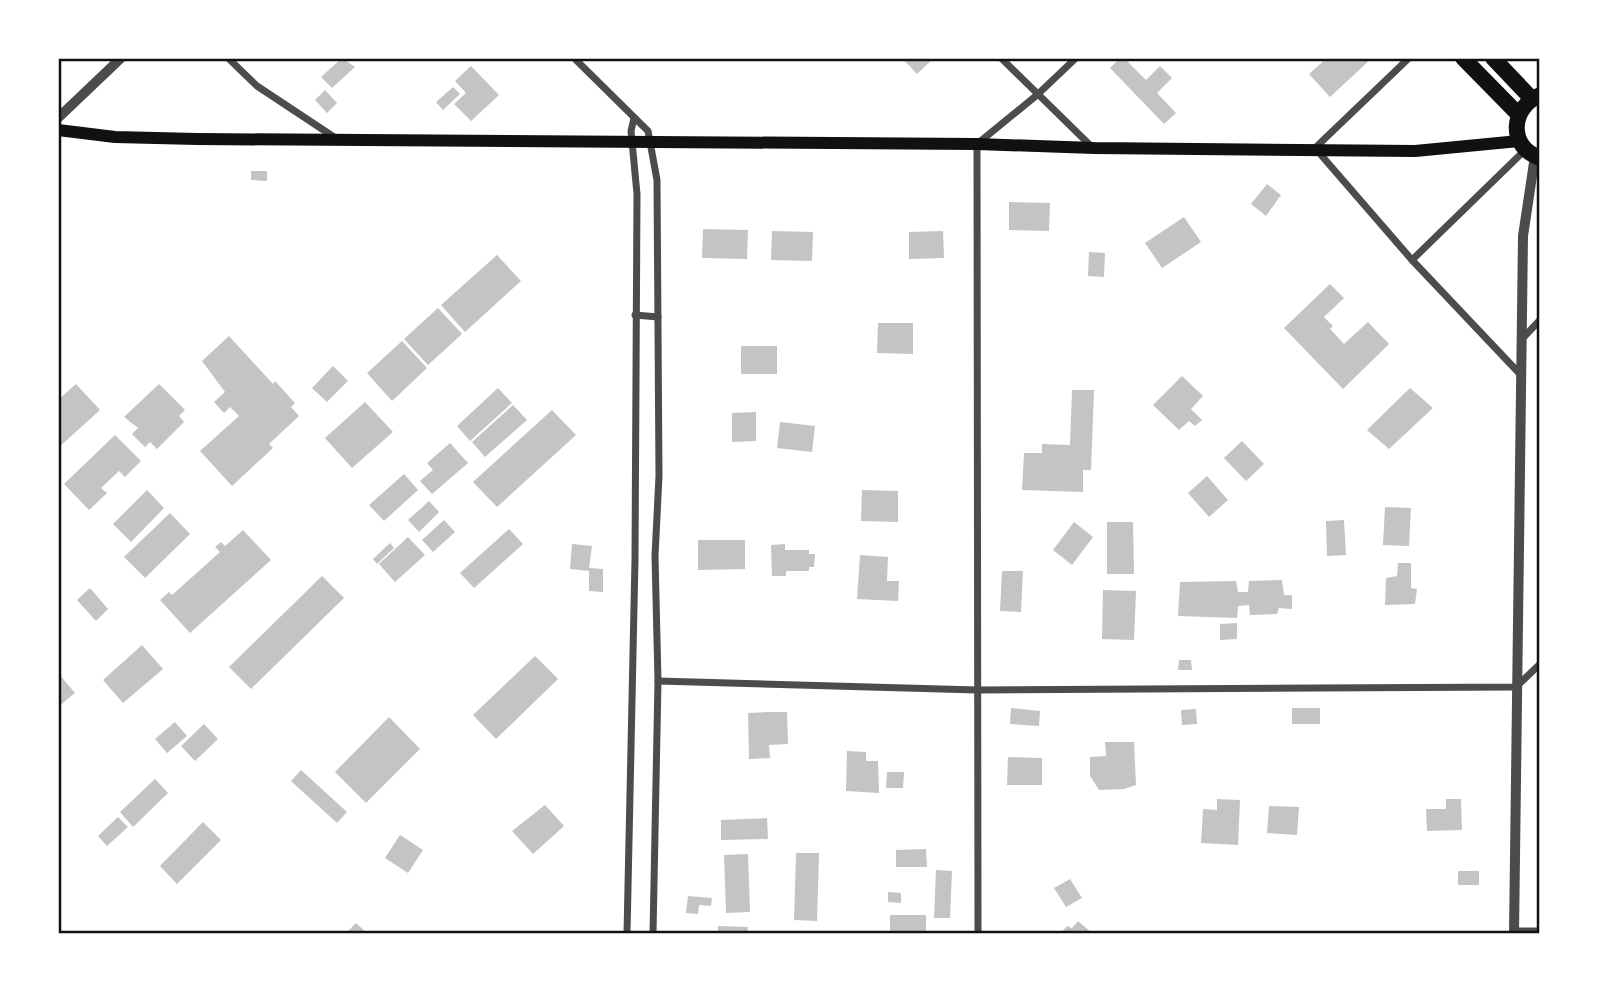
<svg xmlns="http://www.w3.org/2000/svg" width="1598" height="992" font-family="'Sofia Sans Condensed',sans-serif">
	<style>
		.building { fill: #c4c4c4 }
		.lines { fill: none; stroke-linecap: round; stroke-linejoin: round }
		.minor { stroke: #4c4c4c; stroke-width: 7 }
		.tertiary { stroke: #4c4c4c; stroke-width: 10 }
		.secondary { stroke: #111; stroke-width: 12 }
		.trunk { stroke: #111; stroke-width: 16 }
		.neatline { fill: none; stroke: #111; stroke-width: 2.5 }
	</style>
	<rect width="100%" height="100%" fill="#fff"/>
	<g class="building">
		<polygon points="342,58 355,67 332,88 321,77"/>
		<polygon points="902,58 934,58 917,74"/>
		<polygon points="1120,58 1124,58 1146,80 1160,66 1172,78 1157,93 1176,113 1164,124 1110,68"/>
		<polygon points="1327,58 1372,58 1330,97 1309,74"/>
		<polygon points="471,66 499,95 471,121 454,104 466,93 455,81"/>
		<polygon points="453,87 460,94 443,110 436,102"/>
		<polygon points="325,90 337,103 327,113 315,100"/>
		<polygon points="251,171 267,171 267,181 251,180"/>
		<polygon points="1267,184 1281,195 1266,216 1251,204"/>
		<polygon points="1009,202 1050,203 1049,231 1009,230"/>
		<polygon points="1184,217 1201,242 1162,268 1145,243"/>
		<polygon points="703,229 748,230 747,259 702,258"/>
		<polygon points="772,231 813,232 812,261 771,260"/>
		<polygon points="943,231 944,258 909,259 909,232"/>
		<polygon points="1089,252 1105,253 1104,277 1088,276"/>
		<polygon points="497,255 521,281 465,332 441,305"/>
		<polygon points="1330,284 1344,298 1324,317 1333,326 1330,329 1344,344 1368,322 1389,344 1343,389 1284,328"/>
		<polygon points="438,308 462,334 428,365 404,339"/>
		<polygon points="878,323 913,323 913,354 877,353"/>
		<polygon points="229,336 273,384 275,381 295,403 291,407 299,416 269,444 273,448 232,486 200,451 239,416 230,407 224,413 214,402 225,392 202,361"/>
		<polygon points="402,341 427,368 392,401 367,373"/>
		<rect x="741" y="346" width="36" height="28"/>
		<polygon points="333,366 348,381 327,402 312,388"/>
		<polygon points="1182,376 1203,396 1191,409 1202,420 1195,426 1189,421 1179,430 1153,405"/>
		<polygon points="76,384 100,410 58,448 58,400"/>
		<polygon points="159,384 185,410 179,416 184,422 157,449 150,442 145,447 132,434 138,428 124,417"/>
		<polygon points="498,388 512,403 470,441 457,426"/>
		<polygon points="1410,388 1433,408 1389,449 1367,430"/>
		<polygon points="1072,390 1094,390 1091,470 1083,470 1083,492 1022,490 1024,453 1042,453 1042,444 1070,445"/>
		<polygon points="365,402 393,432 352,468 325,438"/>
		<polygon points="513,405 527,420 485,457 472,442"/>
		<polygon points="552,410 576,435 497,507 473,482"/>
		<polygon points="756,412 756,441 732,442 732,413"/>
		<polygon points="780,422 815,426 812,452 777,448"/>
		<polygon points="115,435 141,461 125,477 119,471 101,488 107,493 89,510 64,484"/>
		<polygon points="1242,441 1264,464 1246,481 1224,458"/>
		<polygon points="450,443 468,463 432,494 420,481 433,470 427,463"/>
		<polygon points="404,474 418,490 384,521 369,505"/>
		<polygon points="1207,476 1228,500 1209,517 1188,493"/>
		<polygon points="147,490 164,508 131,542 113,524"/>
		<polygon points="862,490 898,491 898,522 861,521"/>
		<polygon points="429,501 439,512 419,532 408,520"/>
		<polygon points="1385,507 1411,508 1409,546 1383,545"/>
		<polygon points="170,513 190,534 145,578 124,557"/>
		<polygon points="444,520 455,532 433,552 422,540"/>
		<polygon points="1344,520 1346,555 1327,556 1326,521"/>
		<polygon points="1074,522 1093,537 1072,565 1053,550"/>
		<polygon points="1107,522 1133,522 1134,574 1107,574"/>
		<polygon points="509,529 523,544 474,588 460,573"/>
		<polygon points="243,530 271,560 190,633 160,600 169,592 172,595 220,552 215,547 221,542 225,546"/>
		<polygon points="408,537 425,555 395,582 379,564"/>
		<polygon points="698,540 745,540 745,569 698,570"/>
		<polygon points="390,543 394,548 377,564 373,559"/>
		<polygon points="572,544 592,546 589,568 603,569 603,592 589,591 589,571 570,569"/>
		<polygon points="785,544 785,550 809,550 809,554 815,554 814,567 809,567 809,571 786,571 786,576 772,576 771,545"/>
		<polygon points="860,555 888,557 887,581 899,581 898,601 857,599"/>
		<polygon points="1398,563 1411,563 1411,588 1417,589 1415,604 1385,605 1386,578 1397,576"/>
		<polygon points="1002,571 1023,571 1021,612 1000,611"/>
		<polygon points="322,576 344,598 251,689 229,667"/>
		<polygon points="1282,580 1284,595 1292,595 1292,609 1279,608 1277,614 1250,615 1249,605 1238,606 1237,618 1178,616 1180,582 1236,581 1238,592 1248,592 1249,581"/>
		<polygon points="90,588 108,609 96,621 77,600"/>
		<polygon points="1103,590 1136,591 1134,640 1102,639"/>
		<polygon points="1237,623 1237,639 1220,640 1220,624"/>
		<polygon points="142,645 163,669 123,703 103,680"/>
		<polygon points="535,656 558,679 496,739 473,715"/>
		<polygon points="1179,660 1191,660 1192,670 1178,670"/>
		<polygon points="58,673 75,693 58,707"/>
		<polygon points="1011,708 1040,711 1039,726 1010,724"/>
		<rect x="1292" y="708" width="28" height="16"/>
		<polygon points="1196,709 1197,724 1182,725 1181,710"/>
		<polygon points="769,712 787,712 788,744 769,745 770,758 749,759 748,713"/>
		<polygon points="389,717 420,749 366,803 335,772"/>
		<polygon points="175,722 187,736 167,753 155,739"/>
		<polygon points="204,724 218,739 195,761 181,746"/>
		<polygon points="1105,742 1134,742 1136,785 1124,789 1099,790 1090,776 1090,757 1106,756"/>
		<polygon points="847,751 866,752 866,761 878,761 879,793 846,791"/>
		<polygon points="1008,757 1042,758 1042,785 1007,785"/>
		<polygon points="301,770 347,812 337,823 291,781"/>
		<polygon points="887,772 904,772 903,788 886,788"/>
		<polygon points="155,779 168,793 133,827 120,812"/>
		<polygon points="1217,799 1240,800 1238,845 1201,843 1203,809 1217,810"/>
		<polygon points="1446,799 1461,799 1462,830 1427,831 1426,809 1446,809"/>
		<polygon points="545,805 564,826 533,854 512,831"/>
		<polygon points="1269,806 1299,807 1297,835 1267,833"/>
		<polygon points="118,817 128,827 107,846 98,836"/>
		<polygon points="767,818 768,839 721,840 721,820"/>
		<polygon points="203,822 221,840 177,884 160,866"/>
		<polygon points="400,835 423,850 408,873 385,858"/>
		<polygon points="926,849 927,867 896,867 896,850"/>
		<polygon points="796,853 819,853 817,921 794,920"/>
		<polygon points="748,854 750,912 726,913 724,855"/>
		<polygon points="936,870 952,871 950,918 934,918"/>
		<rect x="1458" y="871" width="21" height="14"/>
		<polygon points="1070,879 1082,898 1066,907 1054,888"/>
		<polygon points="888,892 901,893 901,903 888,902"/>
		<polygon points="688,896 712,898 711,906 699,905 698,914 686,913"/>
		<rect x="890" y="915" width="36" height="19"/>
		<polygon points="1078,921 1093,934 1060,934 1067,926 1072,928"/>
		<polygon points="356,923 368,934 345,934"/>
		<polygon points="718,926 748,927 747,934 718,934"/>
	</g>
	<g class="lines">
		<g class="minor">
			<polyline points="228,58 257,86 334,137"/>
			<polyline points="574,58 648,131 657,180 659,476 655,556 658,681 653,934"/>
			<polyline points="1001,58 1093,148"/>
			<polyline points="1409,58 1315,148 1412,260 1519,373"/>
			<polyline points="1412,260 1525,150"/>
			<polyline points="635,315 658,317"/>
			<polyline points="1521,340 1540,320"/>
			<polyline points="658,681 977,690 1516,687 1540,664"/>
			<polyline points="1514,931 1540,931"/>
			<polyline points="627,934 635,560 637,194 631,131 634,118"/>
			<polyline points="978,934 977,144 1037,95 1076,58"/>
		</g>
		<g class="tertiary">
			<polyline points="58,118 121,58"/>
			<polyline points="1514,934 1523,236 1535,156"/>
		</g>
		<polyline class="secondary" points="58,130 115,137 197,139 977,144 1094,148 1415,151 1519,141"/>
		<g class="trunk">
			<polyline points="1463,58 1518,114"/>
			<polyline points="1493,58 1532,99"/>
			<path d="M1540,95C1510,108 1508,147 1540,158"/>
		</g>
	</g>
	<rect width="1598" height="992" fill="none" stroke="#ffffff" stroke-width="119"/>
	<rect x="60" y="60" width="1478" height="872" class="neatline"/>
</svg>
